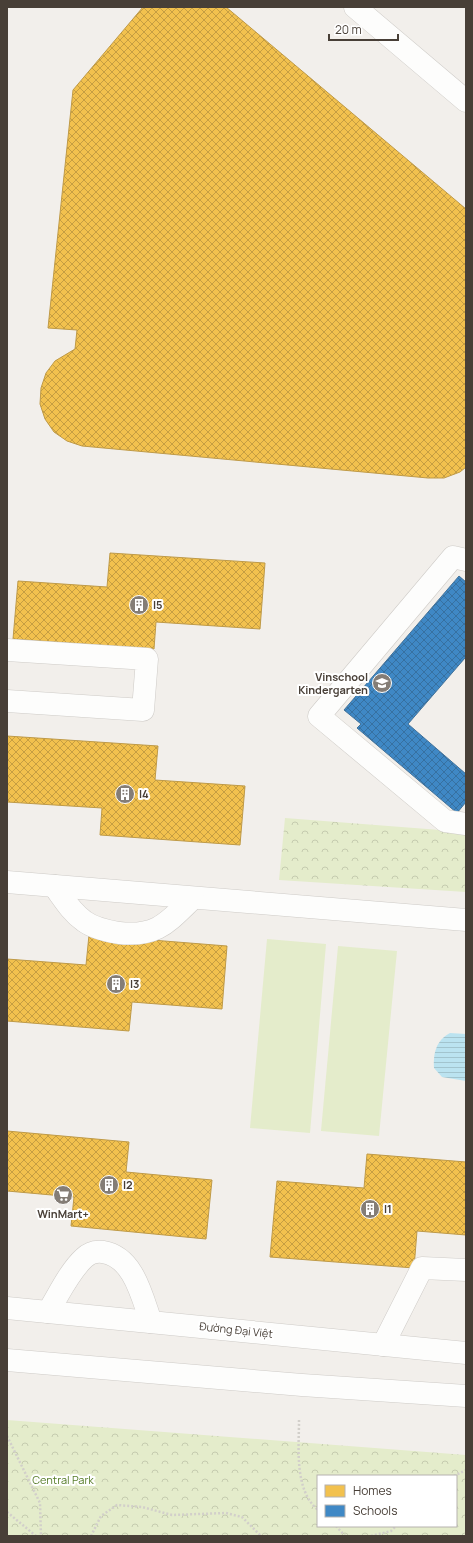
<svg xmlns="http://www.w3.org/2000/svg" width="473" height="1543" font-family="Manrope,sans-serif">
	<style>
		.park { fill: url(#park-crowns); fill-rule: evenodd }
		.garden { fill: #e4eccb }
		.water { fill: url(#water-rules) }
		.homes { fill: url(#homes-cross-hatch); stroke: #bf9a47 }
		.schools { fill: url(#schools-cross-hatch); stroke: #42729a }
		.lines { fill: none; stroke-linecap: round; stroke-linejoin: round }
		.minor-casing { stroke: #cecbc7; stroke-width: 23 }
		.path { stroke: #d2cfca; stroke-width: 2.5; stroke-dasharray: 2 2; stroke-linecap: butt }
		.minor { stroke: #fdfdfc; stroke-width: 22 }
		.labels { text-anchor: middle; stroke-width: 4; stroke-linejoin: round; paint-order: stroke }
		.poi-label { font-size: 11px; font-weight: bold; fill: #483f37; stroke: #fff; text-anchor: start }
		.street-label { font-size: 11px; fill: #483f37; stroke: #fff }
		.park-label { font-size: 11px; fill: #557c28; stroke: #fff }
	</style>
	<defs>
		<pattern id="park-crowns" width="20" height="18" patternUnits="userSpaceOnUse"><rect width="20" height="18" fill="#e4eccb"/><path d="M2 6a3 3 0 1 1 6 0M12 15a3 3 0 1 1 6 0" fill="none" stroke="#c5cbaf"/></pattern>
		<pattern id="water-rules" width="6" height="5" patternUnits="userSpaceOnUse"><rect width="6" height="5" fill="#bbe3f0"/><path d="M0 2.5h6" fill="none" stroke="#a2c4ce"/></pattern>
		<pattern id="homes-cross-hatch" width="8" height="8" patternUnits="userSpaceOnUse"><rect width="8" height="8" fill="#f2c14e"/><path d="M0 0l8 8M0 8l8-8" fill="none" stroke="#c69e42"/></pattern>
		<pattern id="schools-cross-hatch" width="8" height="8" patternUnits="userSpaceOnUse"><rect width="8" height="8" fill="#3f88c5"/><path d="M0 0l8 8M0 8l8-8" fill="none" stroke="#3771a1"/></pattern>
	</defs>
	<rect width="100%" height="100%" fill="#f2efeb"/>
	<g class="park">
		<polygon points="285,818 466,832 466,892 279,880"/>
		<path d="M7,1420L466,1455V1536H7ZM318,1476H456V1526H318Z"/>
	</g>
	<g class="garden">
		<polygon points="267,939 326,944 310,1133 250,1128"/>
		<polygon points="338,946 397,951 379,1136 321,1131"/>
	</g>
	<path class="water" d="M450,1033L466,1034V1081L442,1077L434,1068C433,1054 436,1040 450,1033Z"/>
	<g class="homes">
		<polygon points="143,7 226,7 466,209 466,467 460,472 444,478 428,478 82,446 67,441 54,432 45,419 40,404 41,388 46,373 55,361 75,349 77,330 48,328 73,90"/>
		<polygon points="110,553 265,563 260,629 156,622 154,649 13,639 18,581 107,587"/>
		<polygon points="7,736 158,746 155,780 245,786 240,845 100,835 102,808 7,802"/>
		<polygon points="89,935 227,946 222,1009 132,1002 129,1031 7,1021 7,959 86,965"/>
		<polygon points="7,1131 129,1142 126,1172 212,1180 206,1239 71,1226 74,1197 7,1191"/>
		<polygon points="367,1154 466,1162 466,1235 417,1231 414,1268 270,1257 277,1181 364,1188"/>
	</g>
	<polygon class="schools" points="459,576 466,582 466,659 465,658 408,724 466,774 466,802 457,813 357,728 361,724 344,710"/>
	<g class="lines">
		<g class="minor-casing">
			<g id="minor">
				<polyline points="355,7 466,101"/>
				<polyline points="466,560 453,557 319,716 445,821 466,824"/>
				<polyline points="7,650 147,659 143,710 7,701"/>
				<polyline points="7,882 466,920"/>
				<path d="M54,886C63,898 71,912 84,921C93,928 107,931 119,933C157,937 167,923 193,898"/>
				<polyline points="7,1308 466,1353"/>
				<path d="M48,1312C59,1294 69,1272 84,1258C89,1253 96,1251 103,1252C134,1257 142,1297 151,1322"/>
				<polyline points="383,1345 422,1268 466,1270"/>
				<polyline points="7,1360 302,1385 466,1396"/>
			</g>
		</g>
		<g class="path">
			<path d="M299,1420C299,1448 294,1490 318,1510"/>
			<polyline points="7,1436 40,1503 41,1536"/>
			<polyline points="454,1476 466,1470"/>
			<polyline points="7,1512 36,1536"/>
			<polyline points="336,1526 345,1536"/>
			<polyline points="91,1536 101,1516 117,1505 142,1507 172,1515 226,1513 242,1517 261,1536"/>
			<polyline points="371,1536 391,1531 396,1526"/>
		</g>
		<use href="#minor" class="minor"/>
	</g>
	<defs>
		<g id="building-disc" transform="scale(1)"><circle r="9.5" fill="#847d76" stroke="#fff"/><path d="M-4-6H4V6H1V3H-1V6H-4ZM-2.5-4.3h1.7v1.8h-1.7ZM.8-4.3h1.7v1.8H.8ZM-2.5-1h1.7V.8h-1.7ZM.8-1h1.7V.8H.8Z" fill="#fff"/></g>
		<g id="school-disc" transform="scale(1)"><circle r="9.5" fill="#847d76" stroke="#fff"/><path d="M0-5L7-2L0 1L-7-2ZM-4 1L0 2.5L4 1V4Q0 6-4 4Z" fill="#fff"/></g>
		<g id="supermarket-disc" transform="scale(1)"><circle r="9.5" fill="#847d76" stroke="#fff"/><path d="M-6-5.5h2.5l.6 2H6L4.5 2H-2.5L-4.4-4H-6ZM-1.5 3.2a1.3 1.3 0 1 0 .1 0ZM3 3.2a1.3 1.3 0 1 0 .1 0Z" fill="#fff"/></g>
	</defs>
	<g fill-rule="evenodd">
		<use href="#building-disc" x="139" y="605"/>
		<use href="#school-disc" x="382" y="683"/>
		<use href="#building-disc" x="125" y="794"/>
		<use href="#building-disc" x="116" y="984"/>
		<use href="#building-disc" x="109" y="1185"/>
		<use href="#supermarket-disc" x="63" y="1195"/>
		<use href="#building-disc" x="370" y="1209"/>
	</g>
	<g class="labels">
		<g class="poi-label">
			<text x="153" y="609">I5</text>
			<text x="368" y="681" text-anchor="end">Vinschool<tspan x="368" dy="13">Kindergarten</tspan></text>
			<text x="139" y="798">I4</text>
			<text x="130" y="988">I3</text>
			<text x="123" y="1189">I2</text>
			<text x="384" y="1213">I1</text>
			<text x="63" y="1218" text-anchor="middle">WinMart+</text>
		</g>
		<g class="street-label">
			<text transform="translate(236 1330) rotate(6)" y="4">Đường Đại Việt</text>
		</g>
		<g class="park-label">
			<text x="63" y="1484">Central Park</text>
		</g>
	</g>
	<rect width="473" height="1543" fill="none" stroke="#483f37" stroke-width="16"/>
	<rect x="317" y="1475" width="140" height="52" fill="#ffffff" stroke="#b6b2af"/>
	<rect x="325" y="1485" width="20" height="12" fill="#f2c14e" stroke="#b6b2af"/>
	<text x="353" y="1495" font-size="12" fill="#483f37">Homes</text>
	<rect x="325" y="1505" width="20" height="12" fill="#3f88c5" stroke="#b6b2af"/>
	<text x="353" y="1515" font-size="12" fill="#483f37">Schools</text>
	<path d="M329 34v6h69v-6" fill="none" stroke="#483f37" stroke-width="2"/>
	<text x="335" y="34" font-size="12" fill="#483f37" stroke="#ffffff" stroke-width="3" paint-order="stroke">20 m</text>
</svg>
